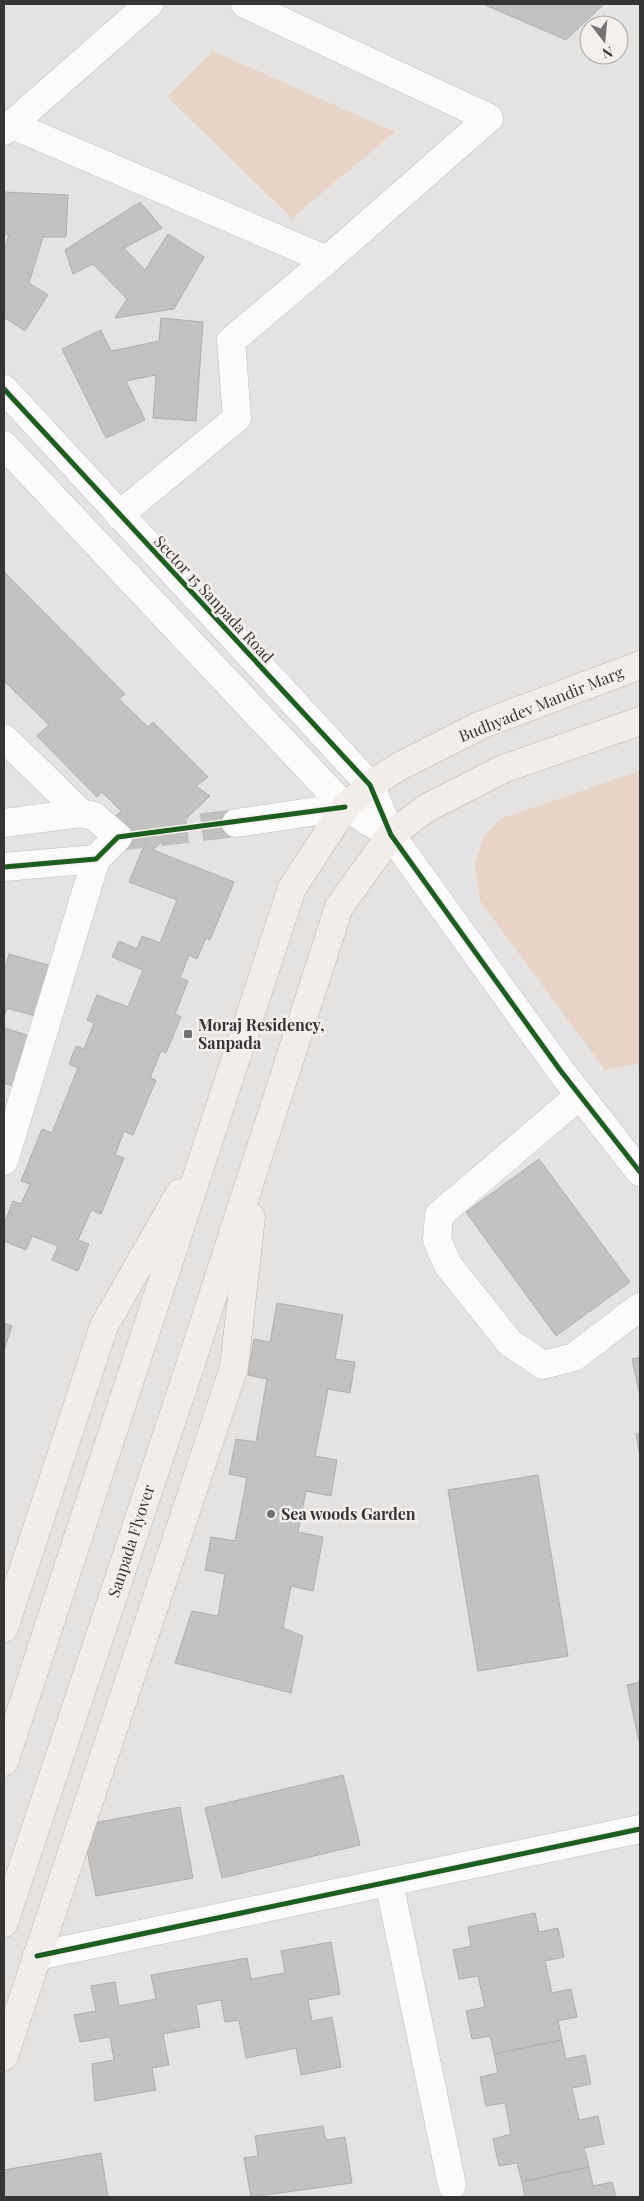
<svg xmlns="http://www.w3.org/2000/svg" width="644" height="2201" font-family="'Playfair Display',serif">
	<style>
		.green { fill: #e7d4c6 }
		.building { fill: #c3c2c2; stroke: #afaeae }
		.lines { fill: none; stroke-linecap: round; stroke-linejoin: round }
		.minor-tunnel { stroke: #c2c0bf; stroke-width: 28; stroke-dasharray: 28 14; stroke-linecap: butt }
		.minor-casing { stroke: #c1bfbf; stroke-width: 29 }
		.major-casing { stroke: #bdb3ad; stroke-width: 29 }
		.minor { stroke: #fbfbfb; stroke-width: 28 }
		.major { stroke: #f2edea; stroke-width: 28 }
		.cycleway-casing { stroke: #f4f0ee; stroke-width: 8 }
		.cycleway { stroke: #1b5e20; stroke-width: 5 }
		.poi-dot { fill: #737171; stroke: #f4f0ee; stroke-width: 2 }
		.labels { text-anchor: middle; stroke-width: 5; stroke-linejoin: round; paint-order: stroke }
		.street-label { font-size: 16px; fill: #363434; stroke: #f4f0ee }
		.poi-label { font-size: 16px; font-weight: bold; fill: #363434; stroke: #f4f0ee; text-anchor: start }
	</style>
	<rect width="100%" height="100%" fill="#e5e3e2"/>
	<g class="green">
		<polygon points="213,51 395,132 292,218 167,97"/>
		<polygon points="640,771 640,1063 605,1070 480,901 475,864 483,838 500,819"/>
	</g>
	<g class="building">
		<polygon points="483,4 604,4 566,40"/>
		<polygon points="4,192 68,195 66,237 43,237 29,283 48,295 25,331 4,317 4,250 9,235 4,235"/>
		<polygon points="140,202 162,228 124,248 145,270 168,234 204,257 174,309 115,318 127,299 93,264 73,274 65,250"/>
		<polygon points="161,318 203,322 196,421 153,418 156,375 126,381 145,420 106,438 62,349 101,330 111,351 159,341"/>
		<polygon points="4,572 125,694 119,699 148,727 153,722 208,777 196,786 210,796 153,850 234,882 210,940 206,938 197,959 189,955 180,978 188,981 175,1014 181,1017 166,1053 161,1051 150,1078 156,1080 133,1135 124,1131 115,1155 124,1158 101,1214 91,1210 78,1240 89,1244 78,1271 52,1260 58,1246 32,1236 26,1250 4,1241 4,1224 13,1201 21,1204 30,1184 21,1181 42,1129 52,1133 78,1068 69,1064 76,1046 84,1049 94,1023 87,1020 97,995 128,1007 143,970 112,957 119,941 137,949 142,936 160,943 177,900 129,882 144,846 148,848 116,816 121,811 102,792 97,797 37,736 49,725 4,681"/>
		<polygon points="9,954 55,967 39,1017 7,1008 4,1017 4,972"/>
		<polygon points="4,1028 33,1037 18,1088 4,1083"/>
		<polygon points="539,1159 630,1282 556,1336 466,1212"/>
		<polygon points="277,1303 343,1315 335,1359 355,1362 350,1393 328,1389 315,1456 337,1460 331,1496 306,1491 298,1532 323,1537 313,1591 291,1586 283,1628 303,1636 291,1693 175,1663 192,1611 218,1616 225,1574 205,1570 211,1537 235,1541 247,1478 229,1474 236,1439 256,1442 267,1379 248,1375 254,1339 270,1342"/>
		<polygon points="4,1323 12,1326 4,1350"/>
		<polygon points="640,1357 640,1396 632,1359"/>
		<polygon points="640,1433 640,1456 636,1434"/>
		<polygon points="538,1475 568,1656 478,1671 448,1490"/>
		<polygon points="640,1682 640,1746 627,1685"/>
		<polygon points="343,1775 360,1845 222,1878 205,1808"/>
		<polygon points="180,1807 193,1878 96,1896 82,1825"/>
		<polygon points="535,1913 539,1932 558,1928 564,1957 545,1961 552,1993 571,1989 577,2017 558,2021 562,2040 494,2054 490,2036 472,2039 466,2011 485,2007 478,1976 459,1979 453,1950 471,1946 468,1927"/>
		<polygon points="331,1942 340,1994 308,2000 312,2021 332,2017 341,2067 301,2075 296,2048 246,2058 239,2020 225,2022 221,2000 196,2005 200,2027 163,2034 169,2065 152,2068 156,2090 95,2101 92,2064 114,2060 110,2037 80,2042 74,2015 96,2011 91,1986 115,1982 119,2006 156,1999 151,1975 247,1958 251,1979 285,1973 281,1951"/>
		<polygon points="562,2040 566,2059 585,2055 591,2084 572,2088 579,2120 598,2116 604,2144 584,2148 589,2167 522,2182 517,2163 499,2166 493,2139 511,2134 505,2103 486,2106 480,2077 498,2073 494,2054"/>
		<polygon points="323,2126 326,2140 345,2137 352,2183 251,2197 244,2158 258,2156 255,2136"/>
		<polygon points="101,2153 108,2197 4,2197 4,2170"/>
		<polygon points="589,2167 593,2186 612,2182 616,2197 525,2197 522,2182"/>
	</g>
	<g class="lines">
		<polyline class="minor-tunnel" points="118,837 236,823"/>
		<g class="minor-casing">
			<g id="minor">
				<polyline points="12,125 327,260 489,118 245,4"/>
				<polyline points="4,131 149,4"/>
				<polyline points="4,389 370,785 391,835 560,1070 640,1172"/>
				<polyline points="4,445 345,807 391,835"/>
				<polyline points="119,515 237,418 231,341 327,260"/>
				<polyline points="4,738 81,813"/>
				<polyline points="4,823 81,813 94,816 118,837 96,859 4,867"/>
				<polyline points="236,823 345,807"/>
				<polyline points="580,1095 439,1215 437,1240 448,1265 510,1343 543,1365 574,1357 640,1307"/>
				<polyline points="4,1161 96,859"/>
				<polyline points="389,1882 452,2185"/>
				<polyline points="37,1956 640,1829"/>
			</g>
		</g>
		<g class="major-casing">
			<g id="major">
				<polyline points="4,1628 104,1326 180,1193"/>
				<polyline points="4,1762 292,888 345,807 370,785 400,766 481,725 640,665"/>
				<polyline points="4,1923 194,1354 339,907 391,835 425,809 503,769 640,721"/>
				<polyline points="4,2056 234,1367 251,1217"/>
			</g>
		</g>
		<use href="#minor" class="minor"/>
		<use href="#major" class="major"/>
		<g class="cycleway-casing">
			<g id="cycleway">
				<polyline points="4,389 370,785 391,835 560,1070 640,1172"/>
				<polyline points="4,867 96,859 118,837 345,807"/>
				<polyline points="37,1956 640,1829"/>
			</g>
		</g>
		<use href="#cycleway" class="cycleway"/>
	</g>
	<g class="poi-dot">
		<rect x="183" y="1029" width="10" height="10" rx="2.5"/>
		<circle cx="271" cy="1514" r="5"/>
	</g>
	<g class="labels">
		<g class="street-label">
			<text transform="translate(214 599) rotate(47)" y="6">Sector 15 Sanpada Road</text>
			<text transform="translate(541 704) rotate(-22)" y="6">Budhyadev Mandir Marg</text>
			<text transform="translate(131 1541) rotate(-72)" y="6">Sanpada Flyover</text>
		</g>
		<g class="poi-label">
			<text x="198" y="1031">Moraj Residency,<tspan x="198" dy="18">Sanpada</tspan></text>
			<text x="281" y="1520">Sea woods Garden</text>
		</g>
	</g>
	<rect width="644" height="2201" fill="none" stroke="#363434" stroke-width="10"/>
	<g transform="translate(604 40) rotate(164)"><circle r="24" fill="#f4f0ee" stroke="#a8a5a4"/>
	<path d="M0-4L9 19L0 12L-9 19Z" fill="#737171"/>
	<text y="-8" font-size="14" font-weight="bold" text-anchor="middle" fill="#363434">N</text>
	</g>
</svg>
